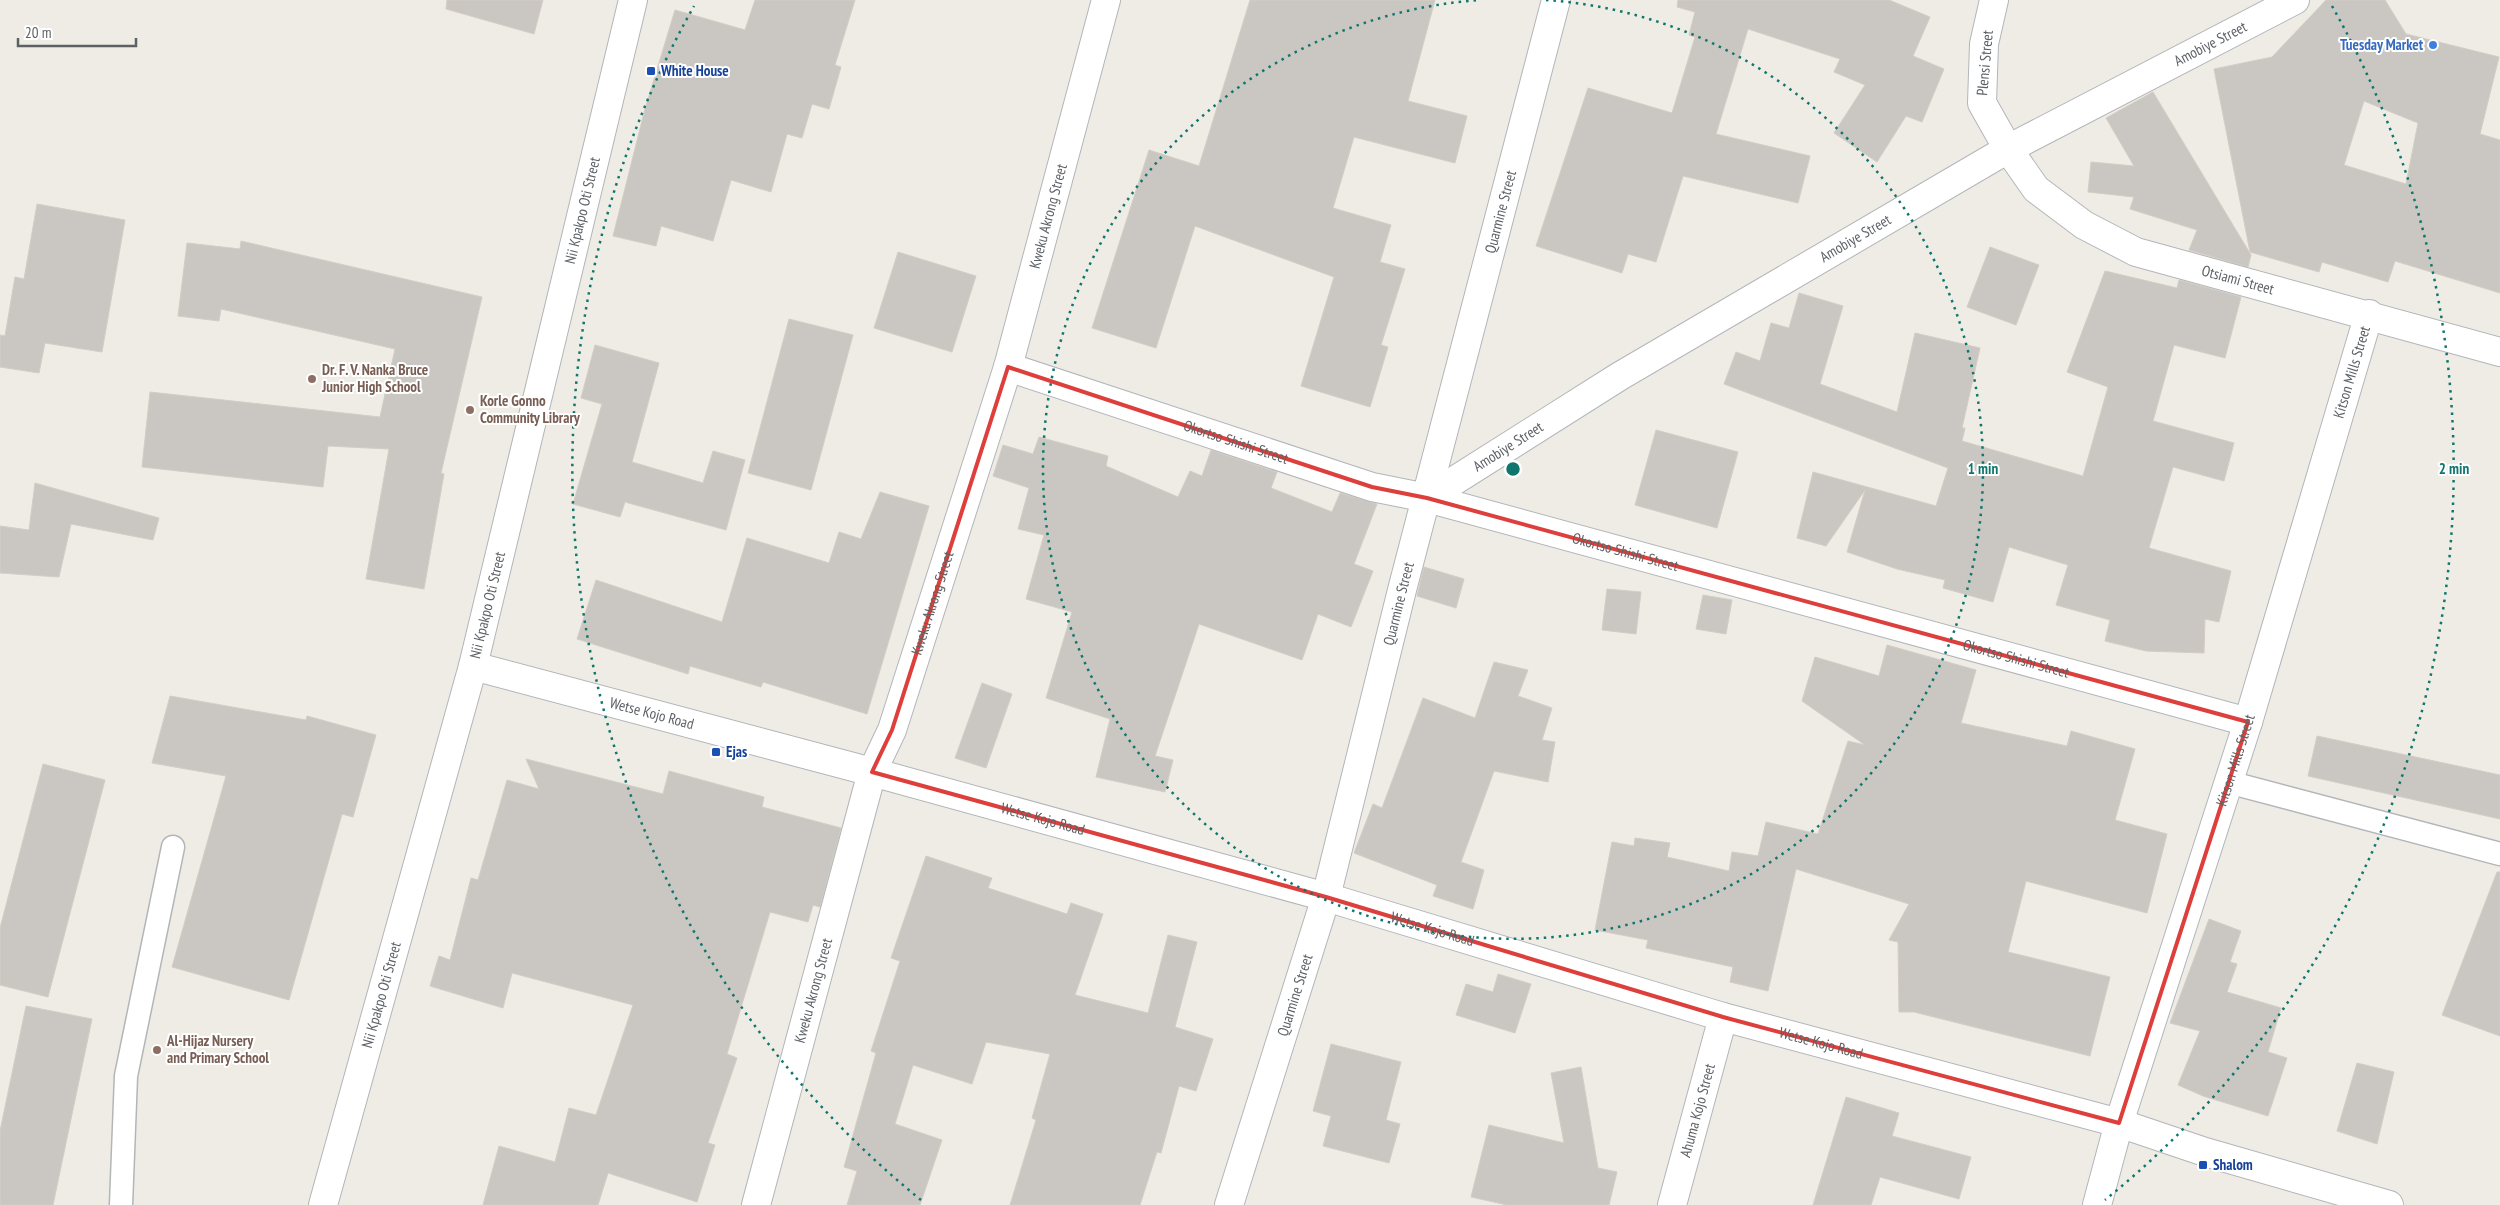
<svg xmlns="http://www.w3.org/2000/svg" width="2500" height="1205" font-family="'PT Sans Narrow',sans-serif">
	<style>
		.building { fill: #cac7c2; stroke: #d3cdc4; fill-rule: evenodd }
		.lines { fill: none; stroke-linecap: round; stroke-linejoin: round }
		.service-casing { stroke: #b2b6b9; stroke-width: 25 }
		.minor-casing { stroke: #b2b6b9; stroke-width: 30 }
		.secondary-casing { stroke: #b2b5b9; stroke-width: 30 }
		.service { stroke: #fff; stroke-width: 22 }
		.minor { stroke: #fff; stroke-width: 28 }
		.secondary { stroke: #fff; stroke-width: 28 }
		.marked { fill: none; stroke: #dd3f3c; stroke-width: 4; stroke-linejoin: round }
		.ring { fill: none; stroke: #0f766e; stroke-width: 2.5; stroke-dasharray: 2.5 5 }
		.shop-dot { fill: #3f7fe0; stroke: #fff; stroke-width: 2 }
		.transit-dot { fill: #1a4fb4; stroke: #fff; stroke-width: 2 }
		.education-dot { fill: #8d6e63; stroke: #fff; stroke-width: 2 }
		.labels { text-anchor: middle; stroke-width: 4; stroke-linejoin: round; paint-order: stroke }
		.street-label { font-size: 15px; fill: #5d6165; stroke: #fff }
		.shop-label { font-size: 15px; font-weight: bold; fill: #366cbe; stroke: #fff; text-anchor: end }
		.transit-label { font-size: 15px; font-weight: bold; fill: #164399; stroke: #fff; text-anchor: start }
		.education-label { font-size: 15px; font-weight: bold; fill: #785e54; stroke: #fff; text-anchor: start }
		.centre { fill: #0f766e; stroke: #fff; stroke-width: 2.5 }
		.ring-label { font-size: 15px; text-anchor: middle; font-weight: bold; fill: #0f766e; stroke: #fff; stroke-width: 4; stroke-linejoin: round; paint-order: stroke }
	</style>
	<rect width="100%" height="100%" fill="#eeece5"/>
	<g class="building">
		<polygon points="447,0 543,0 534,34 446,9"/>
		<polygon points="755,0 855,0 835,65 841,67 829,109 812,104 802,138 787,134 771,192 731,180 713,241 661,226 656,246 613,236 645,109 675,10 745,30"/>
		<polygon points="1250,0 1435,0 1408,101 1467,116 1455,163 1354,137 1333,208 1391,225 1380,262 1405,269 1381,345 1388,347 1370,407 1301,386 1334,277 1195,226 1156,348 1092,328 1149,150 1199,166"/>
		<polygon points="1678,0 1889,0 1930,17 1913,56 1944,69 1922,122 1906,116 1877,162 1834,133 1865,85 1834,72 1840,59 1748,29 1716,134 1810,156 1798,203 1683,176 1656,262 1628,254 1622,273 1536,246 1588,88 1672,113 1695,37 1689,35 1695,12 1677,7"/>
		<path d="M2326,0H2385L2406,34L2499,57L2480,134L2500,140V293L2395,261L2388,282L2322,262L2319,272L2250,252L2214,69L2272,57ZM2364,101L2418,123L2406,184L2344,165Z"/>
		<polygon points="2153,92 2251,255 2248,267 2189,250 2197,230 2130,209 2134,197 2088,192 2091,162 2134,166 2106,118"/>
		<polygon points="37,204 125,220 102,352 45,343 39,373 0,367 0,335 5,336 15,277 24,279"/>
		<polygon points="241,241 482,297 441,473 444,474 424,589 366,579 389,449 328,446 323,487 142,467 150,392 380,417 395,349 221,309 219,321 178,316 187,243 240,249"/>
		<polygon points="1990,247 2039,265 2016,325 1967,307"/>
		<polygon points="898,252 976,276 952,352 874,328"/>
		<polygon points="2105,271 2177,288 2179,280 2241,297 2225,358 2174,345 2153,421 2234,443 2224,481 2173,467 2149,548 2231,571 2219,622 2205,619 2204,653 2146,651 2105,641 2110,620 2056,605 2068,565 2009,547 1993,602 1943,588 1945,580 1897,569 1847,552 1865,490 1826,546 1797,538 1813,472 1936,506 1948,468 1724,384 1736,352 1760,361 1771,323 1789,328 1799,293 1843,306 1820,384 1897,412 1915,333 1980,348 1962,428 1965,428 1962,441 2083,476 2108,387 2067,372"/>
		<polygon points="789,319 853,335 811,490 748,473"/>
		<polygon points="595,345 659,363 632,462 703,483 713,451 745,460 726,530 625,502 620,517 573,504 602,404 581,398"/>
		<polygon points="1656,430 1738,452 1717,528 1635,505"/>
		<polygon points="1039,437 1108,456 1106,466 1178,497 1190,471 1202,476 1211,450 1277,472 1271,488 1332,512 1340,493 1377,504 1354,564 1373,571 1351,627 1318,614 1302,660 1199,624 1155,756 1173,760 1165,792 1096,777 1110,719 1046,698 1072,612 1026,599 1044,535 1018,529 1029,488 993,476 1003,445 1033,454"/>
		<polygon points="35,483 159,518 153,540 71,524 59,577 0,573 0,526 29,530"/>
		<polygon points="880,492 929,506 867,714 763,682 761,687 690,666 688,674 577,639 596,580 722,622 747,538 829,563 839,532 861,539"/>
		<polygon points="1424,567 1464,579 1456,608 1417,596"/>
		<polygon points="1607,589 1641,592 1636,634 1602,630"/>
		<polygon points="1703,595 1732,600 1726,634 1696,629"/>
		<polygon points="1887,645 1976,670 1961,723 2067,746 2071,731 2135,749 2115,820 2167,834 2147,913 2026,881 2008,952 2110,977 2090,1056 1914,1012 1899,1012 1898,942 1889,940 1909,904 1796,869 1768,991 1730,982 1733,967 1646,948 1648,940 1595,930 1612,842 1634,846 1635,838 1670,843 1667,857 1729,871 1732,852 1758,856 1766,822 1818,834 1848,741 1865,745 1802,701 1815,657 1879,676"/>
		<polygon points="1494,662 1528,670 1518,696 1552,708 1542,740 1555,742 1548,782 1494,771 1461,862 1484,870 1473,909 1433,896 1437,885 1354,853 1373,804 1382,808 1423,698 1475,718"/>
		<polygon points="982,683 1012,694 986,768 955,758"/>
		<polygon points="170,696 306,720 307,716 376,735 353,817 342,814 289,1000 172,967 226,776 152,763"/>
		<polygon points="2317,736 2500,775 2500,819 2308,776"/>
		<polygon points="526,759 663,794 669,771 764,797 762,807 841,828 820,907 813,905 808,922 770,912 727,1054 737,1058 708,1143 715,1145 697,1202 608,1173 598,1205 483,1205 499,1146 555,1162 569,1108 596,1115 633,1005 512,973 503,1008 430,986 439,956 450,960 471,878 478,880 507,780 539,789"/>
		<polygon points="43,764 105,780 48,997 0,985 0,928"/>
		<polygon points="926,856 992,878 988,888 1067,914 1071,903 1103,914 1075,995 1148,1013 1168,935 1197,942 1175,1027 1213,1039 1196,1091 1179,1086 1161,1153 1157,1152 1140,1205 1010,1205 1036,1120 1032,1118 1050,1054 986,1042 972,1084 913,1065 895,1124 942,1140 920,1205 847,1205 857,1171 844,1167 876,1053 871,1051 900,961 891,958"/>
		<polygon points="2497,872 2500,872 2500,1036 2442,1015"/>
		<polygon points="2209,919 2241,931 2230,962 2237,964 2227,992 2281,1008 2268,1052 2287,1058 2268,1116 2203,1096 2178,1085 2200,1031 2170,1023"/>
		<polygon points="1498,974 1531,984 1515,1033 1456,1015 1466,984 1493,992"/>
		<polygon points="26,1006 92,1019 53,1205 0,1205 0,1131"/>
		<polygon points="1331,1044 1401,1062 1386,1120 1400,1124 1389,1163 1323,1146 1331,1116 1313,1111"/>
		<polygon points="2357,1063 2394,1072 2377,1144 2337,1131"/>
		<polygon points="1581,1067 1598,1168 1617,1172 1609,1205 1507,1205 1471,1197 1489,1125 1564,1143 1551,1073"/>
		<polygon points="1846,1097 1899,1113 1892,1136 1971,1157 1959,1199 1880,1177 1871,1205 1813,1205"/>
	</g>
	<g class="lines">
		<g class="service-casing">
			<g id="service">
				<polyline points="2228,782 2500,854"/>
				<polyline points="121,1205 126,1076 173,847"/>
			</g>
		</g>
		<g class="minor-casing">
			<g id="minor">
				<path id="s1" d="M1994,0L1984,44L1982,103L2008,149L2036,189L2084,225L2136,252L2500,352"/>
				<path id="s2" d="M1008,367L1372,487L1427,498L2248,722"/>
				<path id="s3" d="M1427,498L1620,376L2008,149L2295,0"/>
				<path id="s4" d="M473,666L872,772L1326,897L1723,1017L2119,1123L2205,1152L2389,1205"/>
				<path id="s5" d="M756,1205L872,772L892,730L1008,367L1106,0"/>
				<path id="s6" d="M1229,1205L1326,897L1402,590L1556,0"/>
				<path id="s7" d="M1672,1205L1723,1017"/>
				<path id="s8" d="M2097,1205L2119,1123L2248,722L2369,314"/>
			</g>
		</g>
		<g class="secondary-casing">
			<g id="secondary">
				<path id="s9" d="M323,1205L473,666L633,0"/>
			</g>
		</g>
		<use href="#service" class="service"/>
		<use href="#minor" class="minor"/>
		<use href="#secondary" class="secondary"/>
	</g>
	<path class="marked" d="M1008,367L1372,487L1427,498L2248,722L2119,1123L1723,1017L1326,897L872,772L892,730Z"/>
	<g class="ring">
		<path d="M1546 0A470 470 0 1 1 1480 0"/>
		<path d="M921 1200A941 941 0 0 1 694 6M2332 6A941 941 0 0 1 2105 1200"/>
	</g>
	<circle class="shop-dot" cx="2433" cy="45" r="5"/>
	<g class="transit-dot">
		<rect x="646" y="66" width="10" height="10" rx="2.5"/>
		<rect x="711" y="747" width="10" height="10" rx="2.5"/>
		<rect x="2198" y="1160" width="10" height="10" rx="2.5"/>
	</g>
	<g class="education-dot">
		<circle cx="312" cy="379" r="5"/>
		<circle cx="470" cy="410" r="5"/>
		<circle cx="157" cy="1050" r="5"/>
	</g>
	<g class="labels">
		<g class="street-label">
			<text dy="5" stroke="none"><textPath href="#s3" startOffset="906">Amobiye Street</textPath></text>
			<text transform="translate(1985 63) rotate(-85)" y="5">Plensi Street</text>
			<text dy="5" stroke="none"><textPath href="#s9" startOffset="1028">Nii Kpakpo Oti Street</textPath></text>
			<text dy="5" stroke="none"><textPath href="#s6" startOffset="1030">Quarmine Street</textPath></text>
			<text dy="5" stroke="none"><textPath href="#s5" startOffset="1032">Kweku Akrong Street</textPath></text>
			<text dy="5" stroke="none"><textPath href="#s3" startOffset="501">Amobiye Street</textPath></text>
			<text dy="5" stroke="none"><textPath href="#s1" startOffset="430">Otsiami Street</textPath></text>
			<text dy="5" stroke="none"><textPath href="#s8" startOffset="871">Kitson Mills Street</textPath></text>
			<text dy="5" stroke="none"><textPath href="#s2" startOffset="240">Okortso Shishi Street</textPath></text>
			<text dy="5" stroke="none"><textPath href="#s3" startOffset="96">Amobiye Street</textPath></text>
			<text dy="5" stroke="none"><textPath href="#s2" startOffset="645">Okortso Shishi Street</textPath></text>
			<text dy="5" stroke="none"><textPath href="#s5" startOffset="628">Kweku Akrong Street</textPath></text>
			<text dy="5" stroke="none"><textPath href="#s6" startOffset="625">Quarmine Street</textPath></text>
			<text dy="5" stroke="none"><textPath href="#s9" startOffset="622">Nii Kpakpo Oti Street</textPath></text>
			<text dy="5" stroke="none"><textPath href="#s2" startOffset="1050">Okortso Shishi Street</textPath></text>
			<text dy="5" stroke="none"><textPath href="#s4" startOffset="185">Wetse Kojo Road</textPath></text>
			<text dy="5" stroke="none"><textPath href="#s8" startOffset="466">Kitson Mills Street</textPath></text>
			<text dy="5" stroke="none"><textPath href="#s4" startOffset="590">Wetse Kojo Road</textPath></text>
			<text dy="5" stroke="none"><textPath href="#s4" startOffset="995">Wetse Kojo Road</textPath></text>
			<text dy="5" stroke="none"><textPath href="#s5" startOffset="222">Kweku Akrong Street</textPath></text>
			<text dy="5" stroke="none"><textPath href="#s6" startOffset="220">Quarmine Street</textPath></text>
			<text dy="5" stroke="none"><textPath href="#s9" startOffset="218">Nii Kpakpo Oti Street</textPath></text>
			<text dy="5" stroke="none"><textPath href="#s4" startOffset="1400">Wetse Kojo Road</textPath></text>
			<text dy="5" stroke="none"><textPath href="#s7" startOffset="98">Ahuma Kojo Street</textPath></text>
		</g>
		<g class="shop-label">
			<text x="2423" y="50">Tuesday Market</text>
		</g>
		<g class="transit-label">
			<text x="661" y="76">White House</text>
			<text x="726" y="757">Ejas</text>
			<text x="2213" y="1170">Shalom</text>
		</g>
		<g class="education-label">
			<text x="322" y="375">Dr. F. V. Nanka Bruce<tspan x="322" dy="17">Junior High School</tspan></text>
			<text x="480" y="406">Korle Gonno<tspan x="480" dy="17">Community Library</tspan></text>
			<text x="167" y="1046">Al-Hijaz Nursery<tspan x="167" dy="17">and Primary School</tspan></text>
		</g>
	</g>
	<circle cx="1513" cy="469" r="8" class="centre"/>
	<g class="ring-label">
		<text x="1983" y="474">1 min</text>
		<text x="2454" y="474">2 min</text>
	</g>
	<path d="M18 38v8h118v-8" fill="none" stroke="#5d6165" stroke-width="2.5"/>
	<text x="25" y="38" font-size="15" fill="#5d6165" stroke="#ffffff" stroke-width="4" paint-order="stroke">20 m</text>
</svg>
